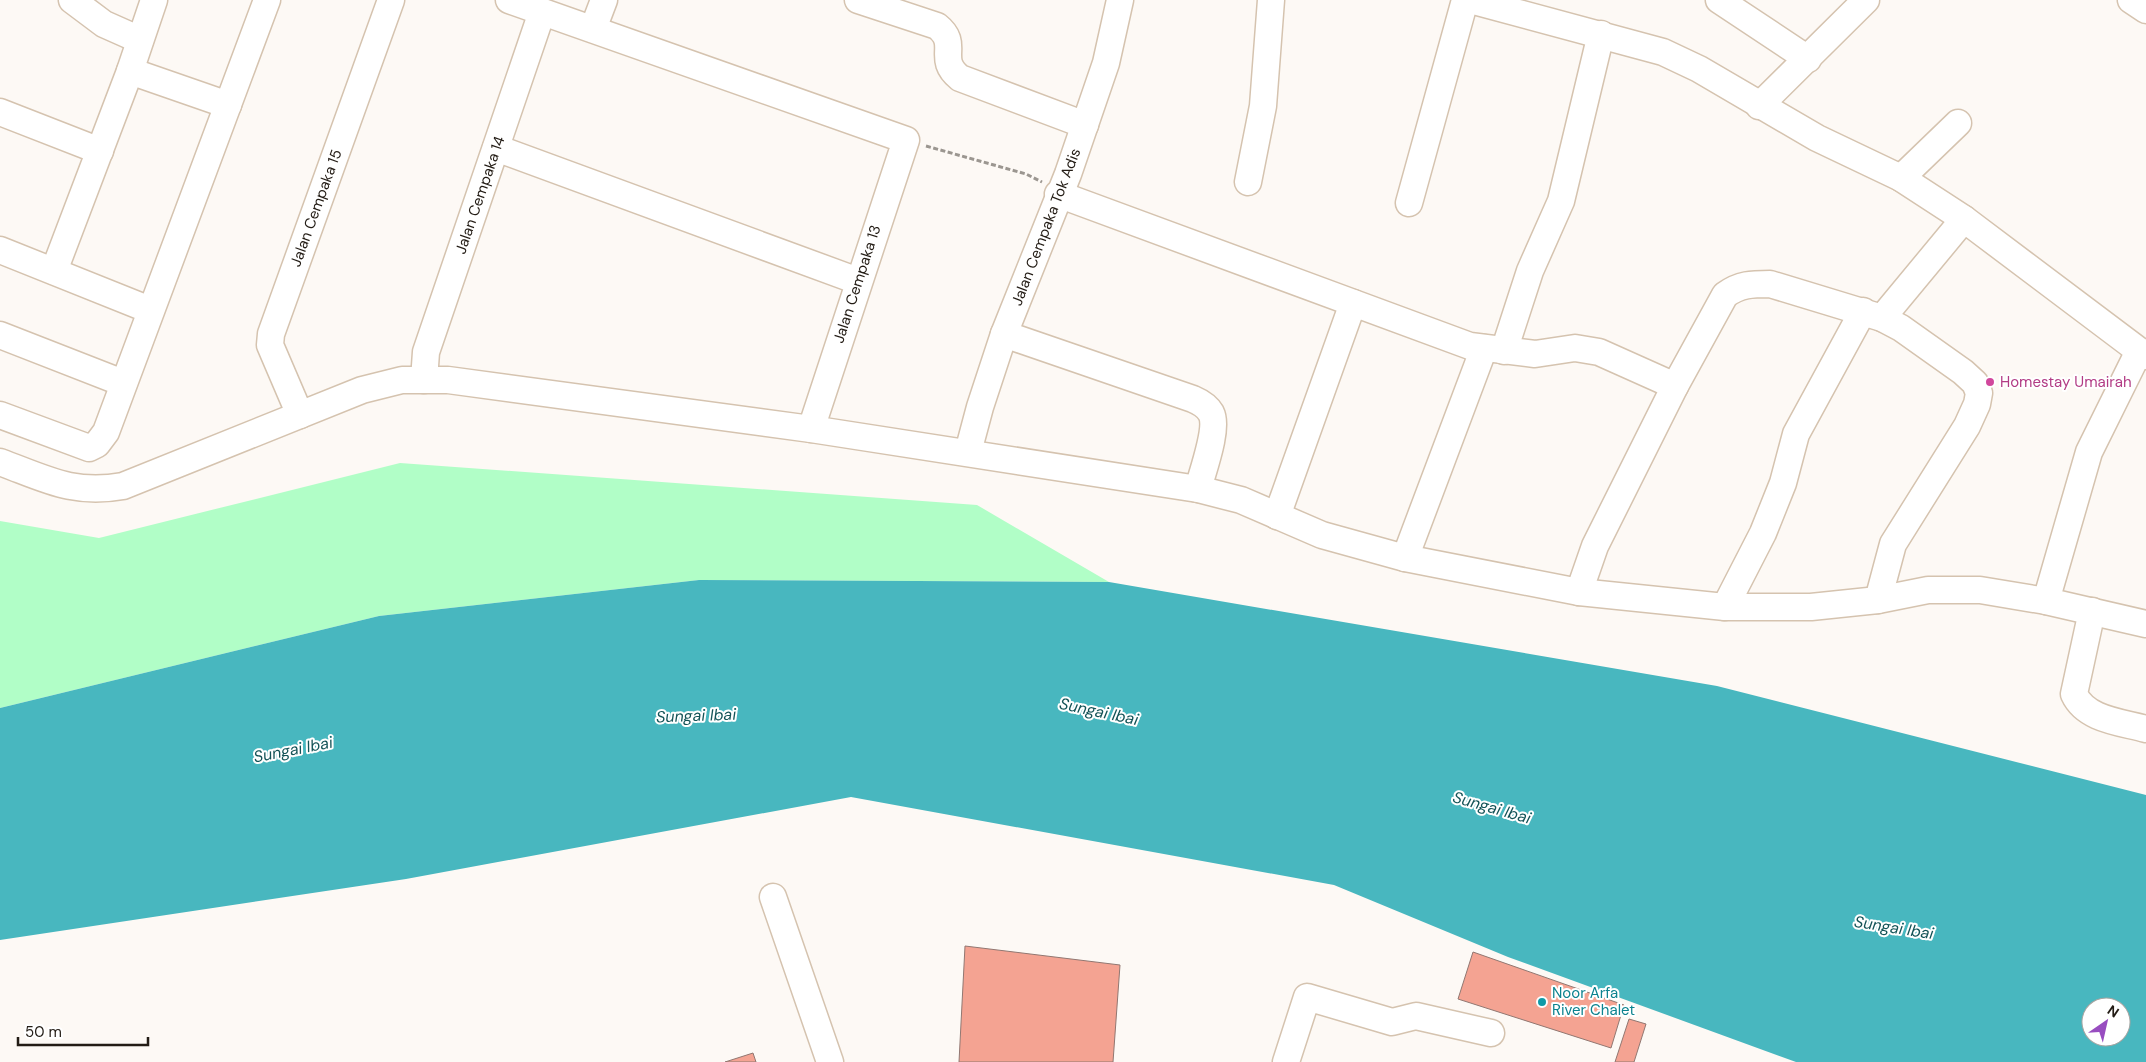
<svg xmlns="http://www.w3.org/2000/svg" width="2146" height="1062" font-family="'DM Sans',sans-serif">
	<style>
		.green { fill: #b1fec7 }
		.water { fill: #48b7bf; fill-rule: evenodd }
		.building { fill: #f4a392; stroke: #917771 }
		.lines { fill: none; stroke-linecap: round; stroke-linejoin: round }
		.minor-casing { stroke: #d5c3af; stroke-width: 29 }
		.path { stroke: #9b9690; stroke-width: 3; stroke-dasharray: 5 2.5; stroke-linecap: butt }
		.minor { stroke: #fff; stroke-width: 26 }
		.hotel-dot { fill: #d1479c; stroke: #fff; stroke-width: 2 }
		.culture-dot { fill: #0f9aa8; stroke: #fff; stroke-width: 2 }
		.labels { text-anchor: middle; stroke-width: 4; stroke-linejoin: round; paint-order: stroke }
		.street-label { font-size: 15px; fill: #231c15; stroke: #fff }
		.hotel-label { font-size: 15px; fill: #b23c85; stroke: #fff; text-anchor: start }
		.culture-label { font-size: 15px; fill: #0d838f; stroke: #fff; text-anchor: start }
		.water-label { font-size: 16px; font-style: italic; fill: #135357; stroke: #fff }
	</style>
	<rect width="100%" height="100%" fill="#fdf9f5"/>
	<polygon class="green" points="400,463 977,505 1109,582 699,580 379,616 0,708 0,521 99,538"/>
	<path class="water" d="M699,580L1109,582L1717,686L2146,795V1062H1796L1508,957L1334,885L851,797L406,879L0,940V708L379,616ZM2091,1007H2121V1037H2091Z"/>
	<g class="building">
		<polygon points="965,946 1120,965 1113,1062 959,1062"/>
		<polygon points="1473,952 1624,1005 1611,1048 1458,999"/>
		<polygon points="1629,1019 1646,1024 1634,1062 1615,1062"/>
		<polygon points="753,1053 756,1062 725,1062"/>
	</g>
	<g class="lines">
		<g class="minor-casing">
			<g id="minor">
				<polyline points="72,0 104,24 140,40"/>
				<polyline points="509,0 906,140 811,429"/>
				<path d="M858,0L937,26C961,45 935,58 960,78L1085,125"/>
				<polyline points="1470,0 1663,52 1699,69 1817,138 1901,178 1964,219 2146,356"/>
				<polyline points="1719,0 1808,59"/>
				<polyline points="2131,0 2146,10"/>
				<polyline points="593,29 604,0"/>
				<polyline points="130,71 228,105"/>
				<polyline points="1759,106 1866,0"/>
				<polyline points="0,112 100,151"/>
				<polyline points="496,148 858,281"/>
				<polyline points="1901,178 1958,123"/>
				<polyline points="1248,182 1263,106 1271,0"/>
				<polyline points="1058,194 1470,346 1535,354 1575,348 1599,352 1675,386"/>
				<polyline points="1409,203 1465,0"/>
				<polyline points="0,250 150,310"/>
				<polyline points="54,271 130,71 154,0"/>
				<polyline points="1882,318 1964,219"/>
				<path d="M1004,334L1193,399C1200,402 1207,406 1211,413C1219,428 1202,473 1198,489"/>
				<polyline points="0,335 123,383"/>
				<polyline points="1504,351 1530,271 1561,201 1601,34"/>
				<polyline points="424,380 426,352 542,12"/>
				<polyline points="0,415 89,448 97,444 106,432 267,0"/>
				<polyline points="300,415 270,345 271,334 391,0"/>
				<polyline points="968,452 980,407 1004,334 1068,174 1106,63 1120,0"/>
				<path d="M0,462C46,479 73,495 123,486L362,390L402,380H448L811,429L1198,489L1241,500L1322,535L1405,558L1579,592L1725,607H1811L1878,600L1928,590H1980L2046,601L2146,624"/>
				<polyline points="1277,516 1353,303"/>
				<polyline points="1405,558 1484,348"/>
				<path d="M1579,592L1595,546L1675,386L1725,295C1740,284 1752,284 1770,284L1882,318L1901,328L1963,372L1975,383L1979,393L1977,404L1967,426L1893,544L1878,600"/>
				<polyline points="2046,601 2089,452 2139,351"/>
				<polyline points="1725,607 1763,533 1783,483 1796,434 1863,311"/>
				<path d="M2092,611L2074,694C2086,720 2121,722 2146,729"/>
				<polyline points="773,897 830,1062"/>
				<polyline points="1286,1062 1307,997 1392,1022 1416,1016 1491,1033"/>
			</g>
		</g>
		<polyline class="path" points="926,146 1026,174 1042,182"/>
		<use href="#minor" class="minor"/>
	</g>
	<circle class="hotel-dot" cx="1990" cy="382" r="5"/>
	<circle class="culture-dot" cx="1542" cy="1002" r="5"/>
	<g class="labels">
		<g class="street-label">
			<text transform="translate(480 195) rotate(-71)" y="5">Jalan Cempaka 14</text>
			<text transform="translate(316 208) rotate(-70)" y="5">Jalan Cempaka 15</text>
			<text transform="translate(1046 227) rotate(-69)" y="5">Jalan Cempaka Tok Adis</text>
			<text transform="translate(857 284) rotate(-72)" y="5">Jalan Cempaka 13</text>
		</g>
		<g class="hotel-label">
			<text x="2000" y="387">Homestay Umairah</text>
		</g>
		<g class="culture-label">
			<text x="1552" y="998">Noor Arfa<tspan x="1552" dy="17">River Chalet</tspan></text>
		</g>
		<g class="water-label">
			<text transform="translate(1099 711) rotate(12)" y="6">Sungai Ibai</text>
			<text transform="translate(696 715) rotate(-2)" y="6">Sungai Ibai</text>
			<text transform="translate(293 749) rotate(-11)" y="6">Sungai Ibai</text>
			<text transform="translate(1492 807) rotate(16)" y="6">Sungai Ibai</text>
			<text transform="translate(1894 927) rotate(9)" y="6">Sungai Ibai</text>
		</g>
	</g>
	<g transform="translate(2106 1022) rotate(34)"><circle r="24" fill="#ffffff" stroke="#a7a4a1"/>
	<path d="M0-4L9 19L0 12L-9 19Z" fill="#984dc0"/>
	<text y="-8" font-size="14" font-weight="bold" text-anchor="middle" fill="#231c15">N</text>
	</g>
	<path d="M18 1037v8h130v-8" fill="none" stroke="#231c15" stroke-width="2.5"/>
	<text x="25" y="1037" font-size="15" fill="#231c15" stroke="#ffffff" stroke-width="4" paint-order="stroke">50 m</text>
</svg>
